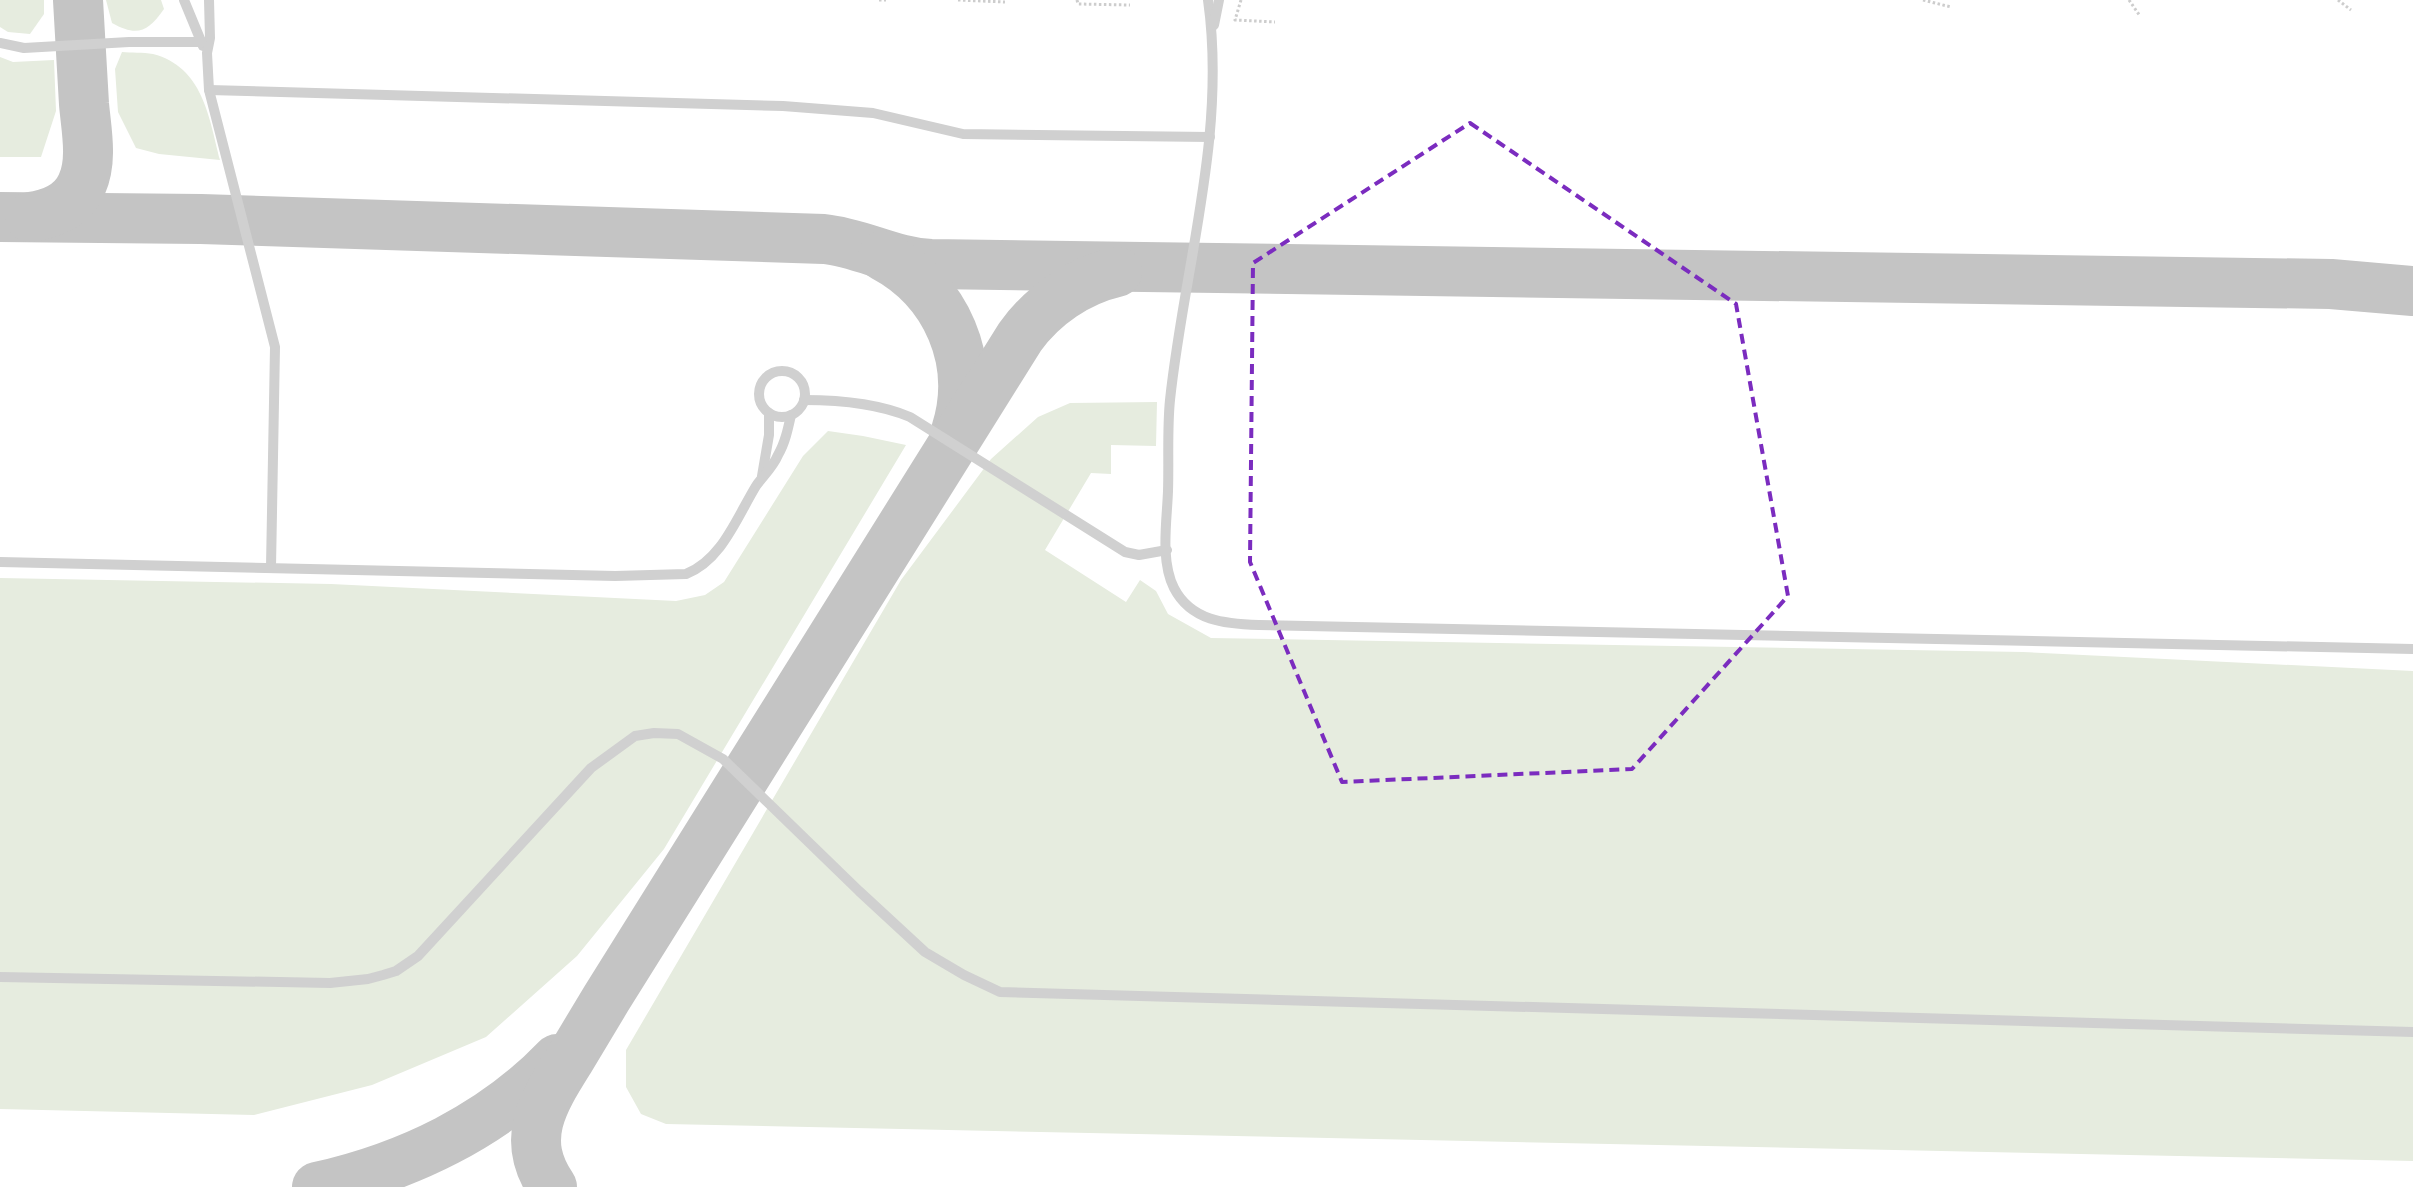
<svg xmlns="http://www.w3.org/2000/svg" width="2413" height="1187" font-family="Lato,sans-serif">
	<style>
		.green { fill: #e6ecdf }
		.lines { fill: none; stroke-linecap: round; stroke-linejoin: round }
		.taxiway { stroke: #c4c4c4; stroke-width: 50 }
		.path { stroke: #cdcdcd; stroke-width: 3; stroke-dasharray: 2.5 2.5; stroke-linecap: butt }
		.lane { stroke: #d0d0d0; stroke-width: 10 }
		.marked { fill: none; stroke: #7b2cbf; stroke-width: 4; stroke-dasharray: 10 6; stroke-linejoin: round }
	</style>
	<rect width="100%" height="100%" fill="#fff"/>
	<g class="green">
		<polygon points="0,0 44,0 44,14 30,34 8,32 0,27"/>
		<path d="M106,0H161L164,9C148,32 137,37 112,23Z"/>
		<path d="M122,52C131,53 143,52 153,54C203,67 209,117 220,160L159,154L136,148L118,112L115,69Z"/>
		<polygon points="0,57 13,62 54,60 56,111 41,157 0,157"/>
		<polygon points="1157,402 1156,446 1111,445 1111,474 1091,473 1045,550 1126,602 1140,580 1156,591 1168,614 1211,638 2023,652 2413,671 2413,1161 666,1124 641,1114 626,1087 626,1050 901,580 991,459 1038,417 1070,403"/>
		<polygon points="828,431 863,436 906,445 664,849 577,956 486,1037 372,1085 254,1115 0,1109 0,578 331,584 676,601 705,595 724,582 803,456"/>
	</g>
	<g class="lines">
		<g class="taxiway">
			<path d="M0,217L201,219L824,239C862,243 892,262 931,264L2331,284L2413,291"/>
			<path d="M30,217C52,214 73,205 82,184C93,160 86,128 84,104C82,69 80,35 78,0"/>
			<path d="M883,256C947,290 978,362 956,431"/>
			<path d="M317,1187C407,1167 493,1126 557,1059"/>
			<path d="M552,1187C519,1139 543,1102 570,1059C582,1039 594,1019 606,999L1020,337C1043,305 1078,281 1117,272"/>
		</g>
		<g class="path">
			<polyline points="879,0 886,0"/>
			<polyline points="958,0 1005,2"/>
			<polyline points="1077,0 1078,4 1130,5"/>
			<polyline points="1241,0 1235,20 1275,22"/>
			<polyline points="1923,0 1951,7"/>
			<polyline points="2129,0 2140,16"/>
			<polyline points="2338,0 2351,10"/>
		</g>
		<g class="lane">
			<polyline points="184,0 203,46"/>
			<polyline points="209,0 210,38 207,53 209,90 275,347 271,567"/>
			<path d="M1208,0C1227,135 1184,267 1170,400C1167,430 1169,461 1168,491C1167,521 1160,560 1174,588C1191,621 1225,624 1259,625L2413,649"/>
			<polyline points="1214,25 1219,0"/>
			<polyline points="0,43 24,48 129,42 202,42"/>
			<polyline points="209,90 783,106 873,113 963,134 1210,137"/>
			<circle cx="782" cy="394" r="23"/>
			<path d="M804,400C839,400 877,403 910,417L1125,552L1139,555L1167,550"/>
			<polyline points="762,476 769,435 769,413"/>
			<path d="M0,562L615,576L686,574C722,560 737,517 756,486C763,476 773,467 778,455C785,443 788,429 791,415"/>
			<polyline points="0,977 330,983 368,979 383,975 396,971 418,956 591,768 635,736 654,733 678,734 723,759 859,891 925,952 964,975 1000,992 2413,1032"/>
		</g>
	</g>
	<path class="marked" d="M1470,123L1736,304L1788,596L1632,769L1342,782L1250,562L1253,263Z"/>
</svg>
